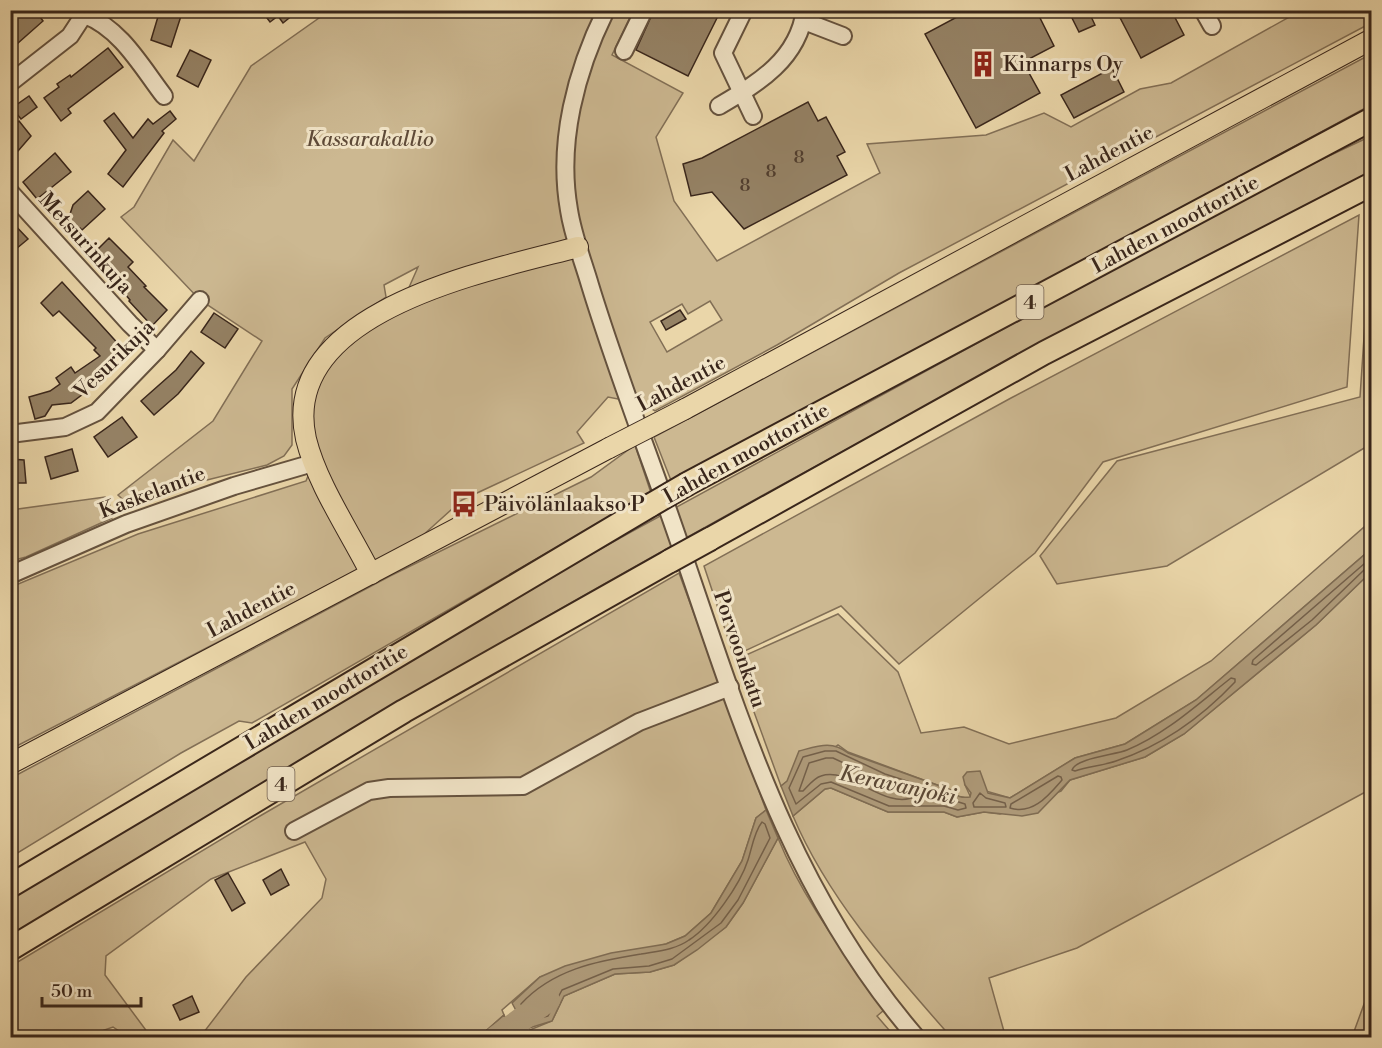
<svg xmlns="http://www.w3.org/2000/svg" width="1382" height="1048" font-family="'Libre Bodoni',serif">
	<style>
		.green { fill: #ccb891; stroke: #826f56; stroke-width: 1.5; fill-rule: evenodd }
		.water { fill: #ae9a79; stroke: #7f6c53; stroke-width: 1.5 }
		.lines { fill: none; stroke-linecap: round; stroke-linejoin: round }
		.shore { stroke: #74604a; stroke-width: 1.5 }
		.river { stroke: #ae9a79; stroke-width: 24 }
		.building { fill: #958265; stroke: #39261b; stroke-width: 1.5 }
		.minor-casing { stroke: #65523e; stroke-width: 20 }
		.major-casing { stroke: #39261b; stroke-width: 22 }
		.highway-casing { stroke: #39261b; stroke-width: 26 }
		.minor { stroke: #f1e4c7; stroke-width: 16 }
		.major { stroke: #ead6a9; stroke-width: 20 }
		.highway { stroke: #ead6a9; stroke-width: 22 }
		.major-bridge-casing { stroke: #39261b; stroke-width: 22; stroke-linecap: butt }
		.highway-bridge-casing { stroke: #39261b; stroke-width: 26; stroke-linecap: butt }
		.major-bridge { stroke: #ead6a9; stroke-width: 20 }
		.highway-bridge { stroke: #ead6a9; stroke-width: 22 }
		.labels { text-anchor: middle; stroke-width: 6; stroke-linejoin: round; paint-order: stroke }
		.number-label { font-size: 18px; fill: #503d2e }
		.shield { fill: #f1e4c7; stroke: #705f4f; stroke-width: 1.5 }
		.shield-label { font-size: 20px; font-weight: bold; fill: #39261b }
		.poi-label { font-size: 21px; fill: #39261b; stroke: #f1e4c7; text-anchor: start }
		.park-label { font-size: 21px; font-style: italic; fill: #5e4a38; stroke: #f1e4c7 }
		.street-label { font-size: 21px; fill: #39261b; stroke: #f1e4c7 }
		.water-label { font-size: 22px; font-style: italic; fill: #5c4937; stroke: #f1e4c7 }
	</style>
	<rect width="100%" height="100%" fill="#ead6a9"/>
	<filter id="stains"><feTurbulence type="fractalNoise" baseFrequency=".00333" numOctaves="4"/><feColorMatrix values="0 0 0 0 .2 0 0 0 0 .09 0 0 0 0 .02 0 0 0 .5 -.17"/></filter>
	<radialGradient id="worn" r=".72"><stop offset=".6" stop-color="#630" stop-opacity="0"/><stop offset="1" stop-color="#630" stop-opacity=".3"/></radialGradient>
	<g class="green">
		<path d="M329,11H633L612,55L683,93L656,137L674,201L717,261L880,173L867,144L986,135L1044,113L1071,127L1140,89L1171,83L1300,11H1371V23L899,273L777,345L655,411L644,404L608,397L577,432L584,443L462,500L421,537L11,749V587L138,534L306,481L313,463L306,437L322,361L403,301L418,267L384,285L386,297L325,338L292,389V445L284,456L267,465L191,484L131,507L118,495L213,421L262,341L200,300L121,217L134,207L173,140L194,161L251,66ZM710,301L722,320L667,352L650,322L682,304L688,314Z"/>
		<polygon points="1371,54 1371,105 672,483 654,437"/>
		<path d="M1371,136V172C1125,300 880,428 638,565C426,684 218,811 11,937V897L461,627L629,533L1018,321L1295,172Z"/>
		<polygon points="1359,215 1347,387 1103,462 1035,553 899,664 841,606 734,656 704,566 1011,398"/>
		<polygon points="1371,233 1371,444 1167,566 1057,584 1040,556 1117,461 1360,397"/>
		<polygon points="635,445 651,493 252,723 239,721 181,753 11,857 11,778 390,576 591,477"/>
		<polygon points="105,497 109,502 112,518 26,557 11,561 11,510"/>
		<path d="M1371,521V549L1196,700L1125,744L1075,758L1010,798L965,785L971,798C962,798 956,797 951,790L848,752L838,745L781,786L735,660L838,614L898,672L921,733L964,727L1009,744L1116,718L1211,661Z"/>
		<path d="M1371,572V789L1077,948L989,978L1005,1035L1002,1037H951C892,970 828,899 793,816L825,789L831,788L888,812H944L957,817L984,812L1000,814L1061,791L1070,780L1145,757L1184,734L1316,625Z"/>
		<polygon points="679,573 766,810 756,818 742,861 711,913 685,936 666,944 540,977 502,1010 504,1015 479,1037 191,1037 204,1032 246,977 322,898 326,879 305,842 211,879 106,956 105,975 151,1037 128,1037 113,1027 84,1037 11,1038 11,966 260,816"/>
		<path d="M778,838C803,900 846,955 884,1010L877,1016L895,1037L510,1038L552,1021L564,996L615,974L650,972L674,965L726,927L743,903Z"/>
		<polygon points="1371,985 1371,1030 1368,1037 1352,1037"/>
	</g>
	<g class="water">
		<path d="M1371,549V572L1316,625L1184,734L1145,757L1070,780L1038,813L1022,816L984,812L957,817L944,812H888L831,788L825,789L793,816L781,786L787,781L799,751C818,746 832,740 848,753L951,790C956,797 962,798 970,797L971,793L965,785L963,777L967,772L980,771L988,793L1010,798L1075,758L1125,744L1196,700Z"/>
		<polygon points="766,810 778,838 743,903 726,927 697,950 674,965 650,972 615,974 564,996 552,1021 526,1029 512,1003 540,977 565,966 611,953 666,944 685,936 711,913 742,861 756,818"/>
		<polygon points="504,1015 514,1034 510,1037 479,1037"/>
	</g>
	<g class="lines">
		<g class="shore">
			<polyline points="1372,557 1253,660 1252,664 1256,665 1312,620 1364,570 1372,568"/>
			<path d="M1231,678L1235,679V682C1202,717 1161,746 1116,761C1102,766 1089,766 1075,771L1072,770C1076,758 1115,755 1127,750C1166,734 1199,703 1231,678Z"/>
			<polygon points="825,751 836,751 885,774 947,794 952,800 965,804 966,808 958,810 944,806 889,806 831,782 821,784 796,804 789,788 803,757"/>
			<path d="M826,758H833L882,781L915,792L917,796C884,812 851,766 821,776C814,778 808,786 803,791H799L809,763Z"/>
			<path d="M1058,776L1061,777L1062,780C1048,796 1033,815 1010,808L1011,804Z"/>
			<polygon points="980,793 986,798 1005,803 1006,807 974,807 973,803"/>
			<path d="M762,822L765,824L770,838L738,900L721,923L672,959L649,966L613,969L562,990L548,1016L528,1021L521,1004C552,970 596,961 641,954C657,951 675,950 689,940C711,926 740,885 748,860C752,848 754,832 762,822Z"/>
			<polygon points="545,991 550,994 544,1009 533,1013 530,1005"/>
		</g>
		<polyline class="river" points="496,1038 548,1000"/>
	</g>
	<g class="building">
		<polygon points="22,10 35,10 43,21 10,50 10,22"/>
		<polygon points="160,10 181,16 171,47 151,40"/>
		<polygon points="261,10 299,10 283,23 278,16 270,22"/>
		<polygon points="654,10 721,10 688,76 636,50"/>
		<polygon points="970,10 1036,10 1054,46 1023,62 1040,93 976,128 925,34"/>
		<polygon points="1068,10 1088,10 1095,25 1079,32"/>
		<polygon points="1116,10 1171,10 1184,35 1141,58"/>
		<polygon points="108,48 123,67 68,109 71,113 61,121 44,98 59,87 57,84 70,75 71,77"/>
		<polygon points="190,50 211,60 198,87 177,76"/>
		<polygon points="1112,68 1124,92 1074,118 1061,95"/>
		<polygon points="29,96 37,107 21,119 12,108"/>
		<polygon points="808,102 818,121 826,117 845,152 837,156 847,175 744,229 712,192 691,196 683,164 702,158"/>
		<polygon points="170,111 176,119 162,131 164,133 123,187 108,174 126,150 104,121 114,113 133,138 148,119 153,124"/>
		<polygon points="19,121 31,136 18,151 10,150 10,129"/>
		<polygon points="55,153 71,172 37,199 23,182"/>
		<polygon points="88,191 105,209 82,230 80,228 73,234 62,222 70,214 73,205"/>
		<polygon points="10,220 28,239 10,254"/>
		<polygon points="109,238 133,262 128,267 146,286 144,287 167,310 152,326 129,301 130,300 125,294 128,291 97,256 99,254 96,251"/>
		<polygon points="62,282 122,348 94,375 99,382 71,403 52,405 45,416 35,419 29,397 50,391 60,384 56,378 71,367 75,373 100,356 94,350 96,348 59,311 53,316 41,303"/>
		<polygon points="680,310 686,319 666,330 661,321"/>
		<polygon points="214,313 238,329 225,348 201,332"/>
		<polygon points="191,351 204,363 178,394 154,415 141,401 176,370"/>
		<polygon points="122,417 137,437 108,457 94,437"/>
		<polygon points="72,449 78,471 51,479 45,457"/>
		<polygon points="10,459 24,460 26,483 10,483"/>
		<polygon points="281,869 289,885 271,895 263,880"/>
		<polygon points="228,873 245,903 232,911 215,880"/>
		<polygon points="192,996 199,1012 180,1020 173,1005"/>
	</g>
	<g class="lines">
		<g class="minor-casing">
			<g id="minor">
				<path d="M606,10C576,71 557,142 569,210C573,236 583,261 590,285C612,357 638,426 663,496C732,689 779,879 917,1038"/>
				<polyline points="744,10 723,53 753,116"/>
				<polyline points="1203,10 1212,26"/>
				<path d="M85,15C121,29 141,66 164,96"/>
				<polyline points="804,21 843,36"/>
				<polyline points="624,51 644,10"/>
				<polyline points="10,83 70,36 87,10"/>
				<path d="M719,106C758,83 798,60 805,10"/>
				<polyline points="10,192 130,324 157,350"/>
				<polyline points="10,434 65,427 97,412 157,350 200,300"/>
				<polyline points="10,575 126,524 234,486 313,463"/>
				<polyline points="294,831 369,791 389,788 523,786 639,722 730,687"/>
			</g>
		</g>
		<g class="major-casing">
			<g id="major">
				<polyline points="685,409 1372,39"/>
				<path d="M371,574C350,532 317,484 306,439C277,310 492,270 578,247"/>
				<polyline points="10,764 609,448"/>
			</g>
		</g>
		<g class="highway-casing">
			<g id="highway">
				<polyline points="687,484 1372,119"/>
				<polyline points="710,539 1044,353 1372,184"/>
				<polyline points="10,886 651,505"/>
				<polyline points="10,949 404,711 670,561"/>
			</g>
		</g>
		<use href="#minor" class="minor"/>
		<use href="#major" class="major"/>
		<use href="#highway" class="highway"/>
		<g class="major-bridge-casing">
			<polyline id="major-bridge" points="609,448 685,409"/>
		</g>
		<g class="highway-bridge-casing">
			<g id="highway-bridge">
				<polyline points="651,505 687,484"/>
				<polyline points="670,561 710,539"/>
			</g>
		</g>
		<use href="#major-bridge" class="major-bridge"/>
		<use href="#highway-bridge" class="highway-bridge"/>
	</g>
	<defs>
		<g id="building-bare" transform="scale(2.07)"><path d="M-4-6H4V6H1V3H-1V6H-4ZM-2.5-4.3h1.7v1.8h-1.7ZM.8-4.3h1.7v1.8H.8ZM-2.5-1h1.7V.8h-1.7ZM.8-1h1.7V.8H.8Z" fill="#8f2418" stroke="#f1e4c7" stroke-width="2.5" paint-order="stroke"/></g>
		<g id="bus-bare" transform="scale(2.07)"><path d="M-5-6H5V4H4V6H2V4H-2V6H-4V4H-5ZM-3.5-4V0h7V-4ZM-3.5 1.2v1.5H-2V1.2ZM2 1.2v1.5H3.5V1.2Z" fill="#8f2418" stroke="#f1e4c7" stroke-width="2.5" paint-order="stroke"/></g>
	</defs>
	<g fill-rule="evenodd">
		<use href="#building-bare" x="983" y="64"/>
		<use href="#bus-bare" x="464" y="504"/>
	</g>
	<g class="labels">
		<g class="number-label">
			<text x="799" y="163">8</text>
			<text x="771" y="177">8</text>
			<text x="745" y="191">8</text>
		</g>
		<g class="shield">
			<rect x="1016.5" y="285" width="27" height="34" rx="4.5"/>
			<rect x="267.5" y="767" width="27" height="34" rx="4.5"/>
		</g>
		<g class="shield-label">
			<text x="1030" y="309">4</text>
			<text x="281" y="791">4</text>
		</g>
		<g class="poi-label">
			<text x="1003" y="71">Kinnarps Oy</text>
			<text x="484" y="511">Päivölänlaakso P</text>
		</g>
		<g class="park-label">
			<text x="370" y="146">Kassarakallio</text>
		</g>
		<g class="street-label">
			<text transform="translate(1109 153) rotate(-28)" y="7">Lahdentie</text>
			<text transform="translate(1175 224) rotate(-28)" y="7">Lahden moottoritie</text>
			<text transform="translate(86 243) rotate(48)" y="7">Metsurinkuja</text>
			<text transform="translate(114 359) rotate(-44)" y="7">Vesurikuja</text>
			<text transform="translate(681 383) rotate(-28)" y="7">Lahdentie</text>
			<text transform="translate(746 453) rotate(-29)" y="7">Lahden moottoritie</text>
			<text transform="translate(152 492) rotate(-21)" y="7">Kaskelantie</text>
			<text transform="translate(251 609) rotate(-28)" y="7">Lahdentie</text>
			<text transform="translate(740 649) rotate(71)" y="7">Porvoonkatu</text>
			<text transform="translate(326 697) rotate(-31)" y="7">Lahden moottoritie</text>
		</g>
		<g class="water-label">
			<text transform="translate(898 784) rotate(12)" y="8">Keravanjoki</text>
		</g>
	</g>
	<rect width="1382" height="1048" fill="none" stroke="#ead6a9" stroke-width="36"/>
	<rect x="12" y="12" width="1358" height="1024" fill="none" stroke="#39261b" stroke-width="3"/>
	<rect x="18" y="18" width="1346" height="1012" fill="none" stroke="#39261b" stroke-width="1.5"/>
	<path d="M42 997v9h99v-9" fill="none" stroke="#39261b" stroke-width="3"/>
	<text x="51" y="997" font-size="18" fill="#39261b" stroke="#f1e4c7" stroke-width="4.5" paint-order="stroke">50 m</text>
	<rect width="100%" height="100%" filter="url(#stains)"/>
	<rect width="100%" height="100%" fill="url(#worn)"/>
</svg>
